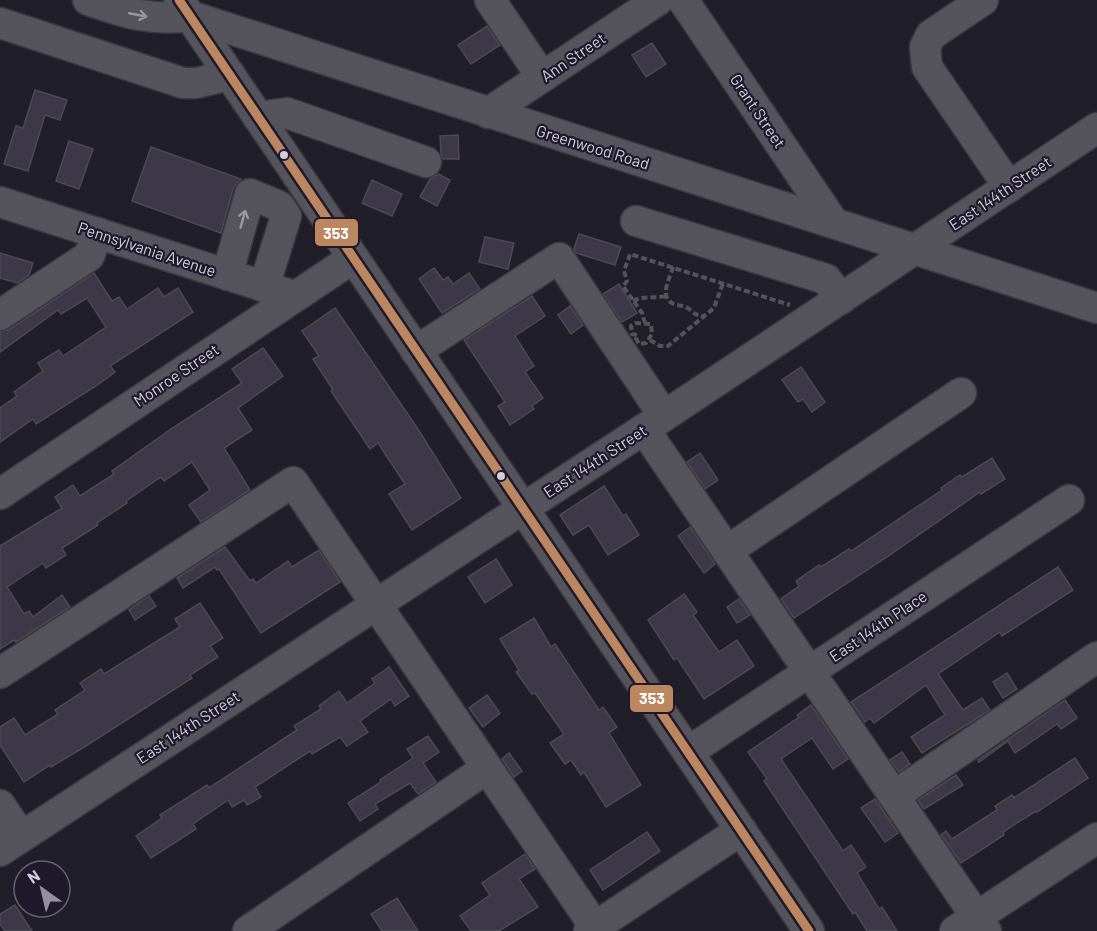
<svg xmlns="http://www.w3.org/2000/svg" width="1097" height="931" font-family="Barlow,sans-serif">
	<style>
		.building { fill: #3c3848; stroke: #4b4a52; stroke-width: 1.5 }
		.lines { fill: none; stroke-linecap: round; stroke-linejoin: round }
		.minor-casing { stroke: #3a3941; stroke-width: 33 }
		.path { stroke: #55535a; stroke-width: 4; stroke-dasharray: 6 3; stroke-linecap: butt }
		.minor { stroke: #55535b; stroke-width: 30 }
		.bus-1-casing { stroke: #1e1a2c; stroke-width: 14 }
		.bus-1 { stroke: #bb8660; stroke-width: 9 }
		.oneway { stroke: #9997a2 }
		.bus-dot { fill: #d1cfdc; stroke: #1e1a2c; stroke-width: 2 }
		.labels { text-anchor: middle; stroke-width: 4.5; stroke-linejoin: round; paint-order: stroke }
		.street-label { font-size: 16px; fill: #d1cfdc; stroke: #1e1a2c }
		.line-badge { stroke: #1e1a2c; stroke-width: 2 }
		.badge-label { font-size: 16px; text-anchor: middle; font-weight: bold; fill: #fff }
	</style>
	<rect width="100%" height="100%" fill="#201e28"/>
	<g class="building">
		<polygon points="487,26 500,45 471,64 458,45"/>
		<polygon points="652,43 666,64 646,77 632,55"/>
		<polygon points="35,90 67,100 60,120 45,115 28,171 4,164 16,126 23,128"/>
		<polygon points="458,135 459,159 443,159 441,154 440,136"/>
		<polygon points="69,141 93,149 79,189 56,181"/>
		<polygon points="151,147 241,179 233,189 221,233 132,201"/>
		<polygon points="438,174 450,180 437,206 420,197 430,179"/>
		<polygon points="372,180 402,194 392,216 362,203"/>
		<polygon points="579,234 621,247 615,265 576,253 574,249"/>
		<polygon points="485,237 514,243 508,269 479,262"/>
		<polygon points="0,253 33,263 29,275 17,283 0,278"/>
		<polygon points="434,268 443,280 448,277 453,284 469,273 480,289 442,313 419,279"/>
		<polygon points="94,273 112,301 119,297 127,309 158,288 164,297 178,288 193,312 110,366 115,372 96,386 36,424 33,419 0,442 0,408 17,396 14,392 43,371 38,363 59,350 63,356 106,327 87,298 61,314 58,310 0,352 0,332 10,329"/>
		<polygon points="619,284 637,313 622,322 603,294"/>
		<polygon points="532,296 545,316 515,336 534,366 525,372 543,398 532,406 534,409 510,425 498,406 505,402 464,340"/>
		<polygon points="570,306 583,325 571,334 558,315"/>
		<polygon points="335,308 418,429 461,498 412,530 389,494 405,484 378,443 370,449 331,391 333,390 313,359 319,356 302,331"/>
		<polygon points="263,348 283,376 238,408 252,430 224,448 250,490 201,522 189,505 210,490 192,462 164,481 161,477 126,501 127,503 97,523 98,525 62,548 66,555 46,568 43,563 7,587 24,614 29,611 33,617 62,595 70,607 16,642 14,640 0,649 0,546 62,508 55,497 73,485 80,496 114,474 112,471 171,429 242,383 232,369"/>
		<polygon points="801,367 825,402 812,412 803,399 798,402 782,380"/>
		<polygon points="700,453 718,480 705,489 687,462"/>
		<polygon points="992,458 1005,479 981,494 980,492 887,557 794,618 781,599 799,586 796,581 819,565 821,567 849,549 851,551 942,490 941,488 960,475 962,477"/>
		<polygon points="604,486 623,516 626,514 639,535 608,555 589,525 573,535 560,515"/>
		<polygon points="690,527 715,564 704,573 678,536"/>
		<polygon points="225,547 250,581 253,579 256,583 288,561 292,567 319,550 340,582 261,633 219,569 217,570 215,567 183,588 177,578"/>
		<polygon points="496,559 512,585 485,603 468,577"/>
		<polygon points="1058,567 1073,590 1002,636 1000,632 938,674 963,710 982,698 990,710 922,753 911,737 945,715 926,685 874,723 870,718 865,722 851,702"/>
		<polygon points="684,594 697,612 693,615 719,652 737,640 754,666 704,699 677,658 674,660 648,620"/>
		<polygon points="149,596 156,606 135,620 129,610"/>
		<polygon points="739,599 750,615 737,623 727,607"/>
		<polygon points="200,603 223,638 210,646 218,657 190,675 192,678 81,749 51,767 50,765 24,782 0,745 0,727 14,718 25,735 58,714 55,710 85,690 80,683 101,669 104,674 180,627 175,619"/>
		<polygon points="534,618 551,647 555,644 599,710 603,707 617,727 609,733 641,785 606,807 584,772 581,775 571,760 565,764 550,743 564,734 535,693 532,694 516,672 519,670 500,639"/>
		<polygon points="389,667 409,696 395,706 391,699 360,721 368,732 347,746 340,737 312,754 310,751 255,787 261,797 247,805 244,800 232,807 228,800 193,824 196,829 151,858 136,836 162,818 160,815 207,785 209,788 297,730 294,726 321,709 319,706 339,691 347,703 375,683 372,679"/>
		<polygon points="1007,673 1017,689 1003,698 993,682"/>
		<polygon points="487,695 500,713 483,727 469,708"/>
		<polygon points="1065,700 1077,718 1061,729 1057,724 1015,753 1008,741 979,762 978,760"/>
		<polygon points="811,705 848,759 833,769 812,738 781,759 843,851 851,845 866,867 857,873 879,909 882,907 897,931 867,931 855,912 853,914 764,781 767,779 748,752 799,717 797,715"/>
		<polygon points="428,736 439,752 423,763 436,782 418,794 410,783 375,804 378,809 360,821 348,803 381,782 380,780 413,758 407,749"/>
		<polygon points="902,752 910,764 899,772 890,760"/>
		<polygon points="509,753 522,771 514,777 502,759"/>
		<polygon points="1075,758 1088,778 1037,812 1036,811 1003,832 1004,835 961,863 941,835 946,831 952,839 997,810 995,806 1012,795 1014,798"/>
		<polygon points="956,775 963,785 924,809 918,800"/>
		<polygon points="875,799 898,833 885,842 861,808"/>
		<polygon points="647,832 660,851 603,890 590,870"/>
		<polygon points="525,854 535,869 519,879 538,907 499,931 471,931 460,916 490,895 482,883"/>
		<polygon points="397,898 418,931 382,931 371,914"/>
		<polygon points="15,905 28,925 32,931 5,931 0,924 0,914"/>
	</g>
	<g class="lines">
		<g class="minor-casing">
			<g id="minor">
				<path d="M88,0C126,13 149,21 190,16C492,115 795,210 1097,308"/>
				<polyline points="179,0 809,931"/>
				<polyline points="490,0 542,77"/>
				<polyline points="683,0 833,222"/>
				<polyline points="983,0 931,35 925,47 927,67 1009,187"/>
				<polyline points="0,23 183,83 196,83 230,75"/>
				<polyline points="488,113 658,0"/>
				<polyline points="258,117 287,113 426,162"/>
				<polyline points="0,202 294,296"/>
				<polyline points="636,221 826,279 841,299"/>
				<polyline points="227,275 250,194 279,206 286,216 264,287"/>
				<polyline points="0,315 89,256 98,233"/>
				<polyline points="416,351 559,258 664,416"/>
				<polyline points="644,429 986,931"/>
				<polyline points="0,494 353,258"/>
				<polyline points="727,551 961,393"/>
				<polyline points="0,673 293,482 595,927"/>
				<polyline points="688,752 1069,500"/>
				<polyline points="894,796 1097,657"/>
				<polyline points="0,805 21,836"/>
				<polyline points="0,851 664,416 1097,128"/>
				<polyline points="248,931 487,768"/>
				<polyline points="589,931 741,830"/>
				<polyline points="955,931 1097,838"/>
			</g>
		</g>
		<g class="path">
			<path d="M673,267C670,278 659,296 672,303C676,306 682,305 686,307C695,312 691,314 703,316"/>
			<path d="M633,301C644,295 654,299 666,296"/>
			<polygon points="635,323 651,324 652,334 646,343 639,344 636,338 637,335 632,334 631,326"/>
			<polyline points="645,323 642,313 623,286 627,281 624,271 630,254 790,305"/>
			<polyline points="650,340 660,346 668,346 714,308 723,283"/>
		</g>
		<use href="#minor" class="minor"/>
		<g class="bus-1-casing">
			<polyline id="bus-1" points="179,0 809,931"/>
		</g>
		<use href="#bus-1" class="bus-1"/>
	</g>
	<defs><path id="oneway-shaft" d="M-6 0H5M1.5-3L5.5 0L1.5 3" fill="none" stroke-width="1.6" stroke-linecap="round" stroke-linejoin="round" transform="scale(1.5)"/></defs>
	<g class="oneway">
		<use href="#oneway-shaft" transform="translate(138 15) rotate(11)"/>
		<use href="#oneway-shaft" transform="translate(243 219) rotate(-74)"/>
	</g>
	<g class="bus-dot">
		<circle cx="284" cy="155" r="5"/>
		<circle cx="501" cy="476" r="5"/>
	</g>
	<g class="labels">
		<g class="street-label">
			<text transform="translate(573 57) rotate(-34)" y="6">Ann Street</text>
			<text transform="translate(758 111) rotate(56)" y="6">Grant Street</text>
			<text transform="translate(593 147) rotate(17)" y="6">Greenwood Road</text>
			<text transform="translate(1000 193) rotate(-34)" y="6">East 144th Street</text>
			<text transform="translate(147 249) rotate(18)" y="6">Pennsylvania Avenue</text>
			<text transform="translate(176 375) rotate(-34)" y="6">Monroe Street</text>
			<text transform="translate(595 461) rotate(-33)" y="6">East 144th Street</text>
			<text transform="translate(878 626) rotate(-34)" y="6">East 144th Place</text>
			<text transform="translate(188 727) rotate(-33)" y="6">East 144th Street</text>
		</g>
	</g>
	<g class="line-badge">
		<rect x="314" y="218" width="45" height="29" rx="6" fill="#bb8660"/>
		<rect x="629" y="684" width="45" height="29" rx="6" fill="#bb8660"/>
	</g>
	<g class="badge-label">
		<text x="336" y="239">353</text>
		<text x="652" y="704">353</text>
	</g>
	<g transform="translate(42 889) rotate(326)"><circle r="28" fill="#1e1a2c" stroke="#666272" stroke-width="1.5"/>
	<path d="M0-4.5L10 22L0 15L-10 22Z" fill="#93919d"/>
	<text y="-9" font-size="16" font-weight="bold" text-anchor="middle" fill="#d1cfdc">N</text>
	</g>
</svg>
